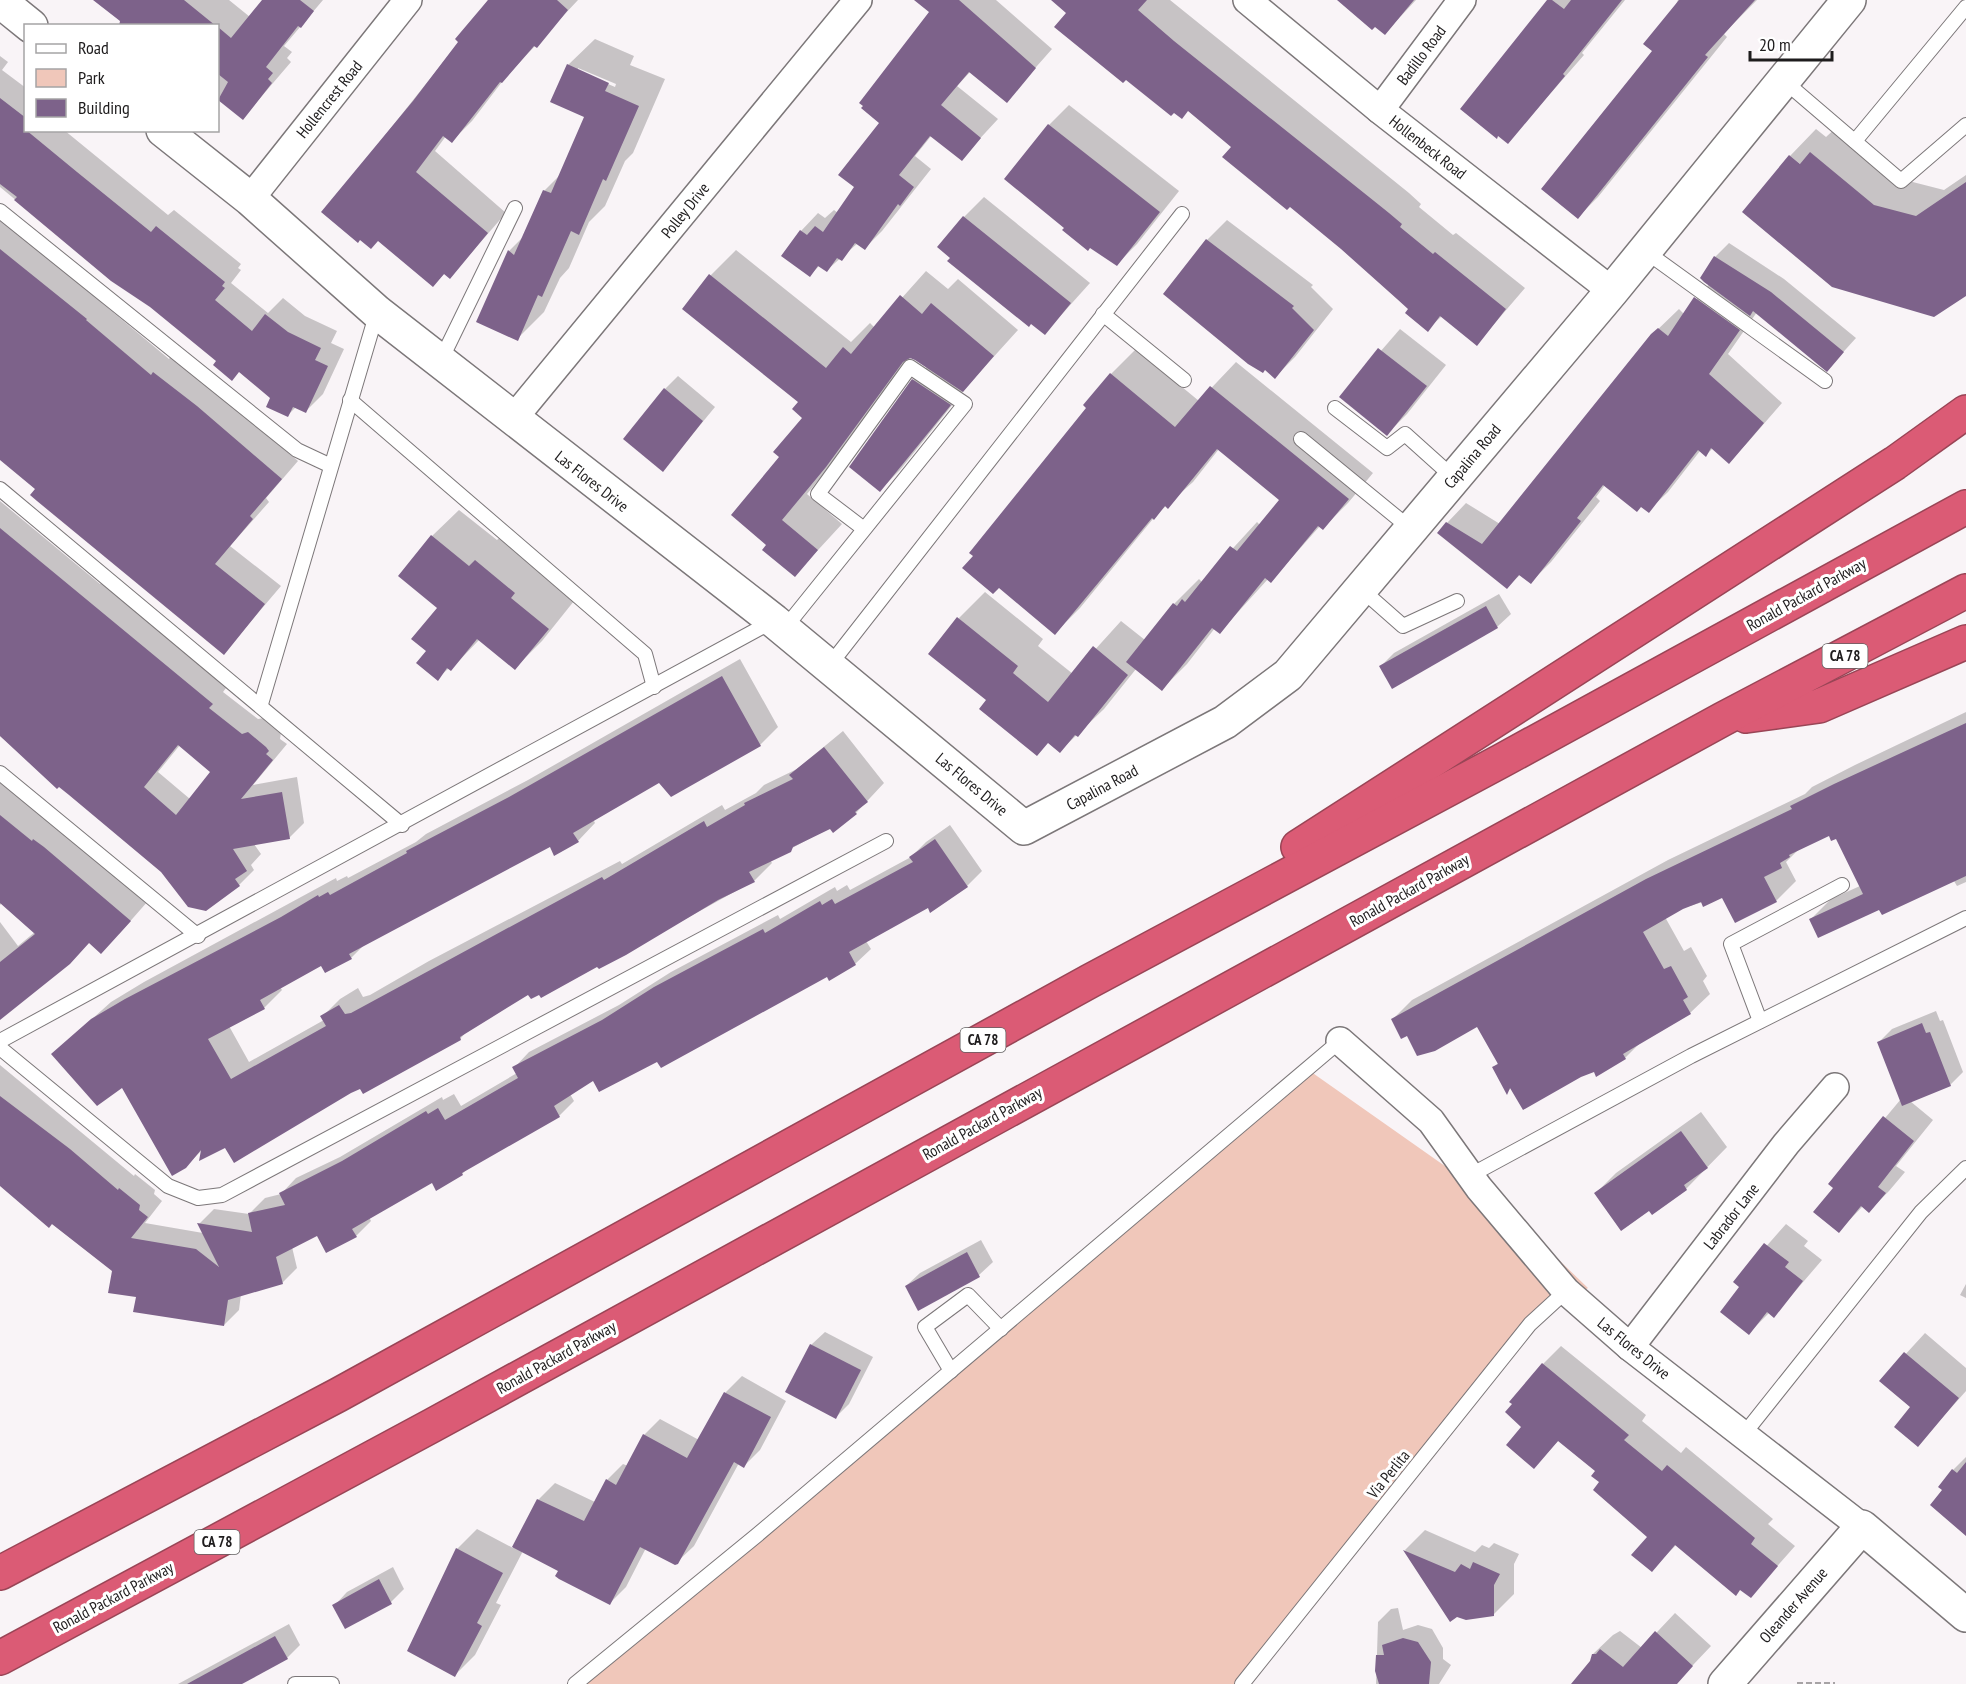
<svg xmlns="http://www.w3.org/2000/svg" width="1966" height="1684" font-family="'PT Sans Narrow',sans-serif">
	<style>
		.green { fill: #f0c7ba }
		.shadow { fill: #0003; fill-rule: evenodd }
		.building { fill: #7d628a; fill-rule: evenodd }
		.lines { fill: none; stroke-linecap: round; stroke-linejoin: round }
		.service-casing { stroke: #7c7779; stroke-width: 16 }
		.minor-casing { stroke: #7c7779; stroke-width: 30 }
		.tertiary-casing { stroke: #7c7779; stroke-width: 36 }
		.motorway-casing { stroke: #994556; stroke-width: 36 }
		.path { stroke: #a7a3a5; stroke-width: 4; stroke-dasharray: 6 3; stroke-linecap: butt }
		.service { stroke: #fff; stroke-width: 14 }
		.minor { stroke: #fff; stroke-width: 27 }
		.tertiary { stroke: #fff; stroke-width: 33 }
		.motorway { stroke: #db5b75; stroke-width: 33 }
		.labels { text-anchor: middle; stroke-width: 6; stroke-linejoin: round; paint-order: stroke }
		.shield { fill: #fff; stroke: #626061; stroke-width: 1.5 }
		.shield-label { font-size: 15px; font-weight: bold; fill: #1e1c1d }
		.street-label { font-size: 16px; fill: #1e1c1d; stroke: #fff }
	</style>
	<rect width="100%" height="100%" fill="#f9f4f7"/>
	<polygon class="green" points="1307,1069 1506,1209 1588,1288 1530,1324 1242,1684 574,1684"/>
	<g class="shadow">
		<polygon points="97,0 229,0 250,17 264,0 323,0 284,46 292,52 287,58 291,62 243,118 218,98 218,26 129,26"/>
		<polygon points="488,0 578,0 505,78 472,121 452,141 446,136 435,151 506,213 450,277 445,273 433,285 378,239 324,212 460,41"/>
		<polygon points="934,0 996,0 1052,49 1006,101 971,71 957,86 998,119 961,159 932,135 915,156 931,169 882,231 865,248 858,243 827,270 820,265 810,275 801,231 818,213 825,218 834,210 838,213 856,187 881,123 931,12"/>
		<polygon points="1053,0 1170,0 1409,193 1421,204 1419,207 1453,235 1456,233 1525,288 1477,344 1442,316 1428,329 1410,309 1233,147 1188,110 1174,111"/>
		<polygon points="1338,0 1416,0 1385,33"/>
		<polygon points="1550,0 1625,0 1582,53 1584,55 1508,142"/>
		<polygon points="1678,0 1757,0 1734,23 1724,34 1727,37 1598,197 1578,217"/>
		<path d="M595,39L634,56L630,65L665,79L633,153L625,161L605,206L589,222L569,268L560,278L544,312L517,339L509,251L524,236L544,191L560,175L586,117L568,65ZM578,68L616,84L615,87L578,71Z"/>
		<polygon points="0,56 8,62 2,70 26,88 26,130 64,130 168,215 174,210 241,264 238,268 241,270 231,283 268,313 283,298 305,316 337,331 331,343 344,349 323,394 306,411 296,407 288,415 272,398 240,371 218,361 151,306 112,280 0,187"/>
		<polygon points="1069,105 1179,191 1137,244 1117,264 1067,227 1049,125"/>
		<polygon points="1838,126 1901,179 1944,190 1966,175 1966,294 1790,156 1816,129 1826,137"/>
		<polygon points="984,197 1090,283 1045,333 952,258 964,217"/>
		<polygon points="0,217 103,301 102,303 169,359 171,356 214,390 298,461 266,498 269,502 230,546 281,586 224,653 0,458"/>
		<polygon points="1227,220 1313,285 1311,287 1333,309 1295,357 1275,377 1207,240"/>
		<polygon points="1729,243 1784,279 1856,338 1827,370 1757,312 1728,354 1782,403 1748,442 1729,462 1713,448 1706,455 1700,451 1668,492 1648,511 1605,485 1596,497 1600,501 1551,562 1531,582 1521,574 1507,587 1447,523 1466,503 1500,524 1652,335 1679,309 1684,314 1710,283 1702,277 1715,257"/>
		<polygon points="736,250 851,342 870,323 875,328 926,271 948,289 958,279 1018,330 969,384 900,470 880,490 913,380 928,366 912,357 851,440 807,494 842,524 795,575 768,545 781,457 804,417 800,402 684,308 711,275"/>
		<polygon points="1400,329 1446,365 1407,414 1387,434 1341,397"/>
		<polygon points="1136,349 1199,401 1236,362 1373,473 1348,503 1323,528 1320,526 1271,581 1268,579 1220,632 1215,628 1187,664 1162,689 1136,669 1104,709 1060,751 988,700 959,618 985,592 1043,639 1038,646 1073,674 1121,621 1145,640 1174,604 1199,579 1202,582 1257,522 1260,525 1281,500 1219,449 1193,482 1157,514 1080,608 1055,633 1089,407 1111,374"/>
		<polygon points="678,376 715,407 663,470 665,389"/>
		<path d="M0,501L100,584L102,582L226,688L223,692L258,719L264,718L281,732L280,739L287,744L253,785L297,777L304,823L289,838L254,844L261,854L251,865L254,870L239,885L162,871L0,736ZM180,745L212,772L190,799L158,772Z"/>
		<polygon points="459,510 497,540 502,535 540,566 536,570 574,601 542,641 515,668 480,639 451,669 449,668 437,679 428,651 439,608 432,536"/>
		<polygon points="1499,594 1511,614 1497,627 1381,666 1394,653"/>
		<polygon points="740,659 778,727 760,745 671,795 660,781 593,819 595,823 578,841 550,845 366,943 351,958 322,964 280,987 282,990 264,1008 229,1026 249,1062 324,1020 322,1017 340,999 358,988 363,997 370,995 429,961 620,861 622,864 722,805 725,810 756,793 764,785 797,769 843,731 884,783 856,813 834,831 831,827 770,860 772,863 754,881 599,967 598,965 529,993 468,1030 460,1039 361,1087 226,1146 202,1150 185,1167 122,1085 53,1054 111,1002 144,982 336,878 337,881 347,876 348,878 416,842 426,834 528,780"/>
		<polygon points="1966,712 1966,882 1957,886 1954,881 1880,908 1811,919 1831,899 1860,886 1836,837 1830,834 1799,849 1786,862 1796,881 1776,901 1723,896 1683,908 1665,917 1684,951 1691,947 1707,976 1703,981 1710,994 1690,1013 1642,1041 1625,1058 1597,1075 1594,1070 1512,1087 1507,1092 1493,1068 1499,1062 1478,1025 1407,1034 1393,1019 1412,1000 1668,860 1805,794 1812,787 1855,765"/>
		<polygon points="0,782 51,824 53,822 148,901 119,934 90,942 0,1018 0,922 18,946 35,932 2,903 0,905"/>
		<polygon points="950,825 982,871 967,886 866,941 871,949 855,964 827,975 658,1060 594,1079 570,1094 574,1101 559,1116 470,1166 462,1174 433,1181 369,1217 371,1221 356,1236 318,1234 292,1247 297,1268 282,1283 241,1294 239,1310 224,1325 138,1295 113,1271 0,1184 0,1065 134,1176 135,1174 155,1190 154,1194 162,1201 145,1223 203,1233 199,1224 214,1209 249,1214 265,1198 281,1194 296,1178 340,1157 442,1097 443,1100 454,1094 461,1106 517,1073 514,1068 529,1052 619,1005 671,972 778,915 780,919 835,887 837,891 847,885 850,890 911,857 926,842"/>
		<polygon points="1936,1011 1940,1021 1943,1020 1963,1072 1950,1085 1910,1101 1933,1120 1896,1166 1905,1172 1889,1191 1869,1211 1863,1206 1839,1231 1835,1188 1830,1184 1901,1099 1879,1042 1892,1029"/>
		<polygon points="1701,1112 1727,1147 1686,1189 1653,1213 1650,1209 1596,1193 1616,1173"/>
		<polygon points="1786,1224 1808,1241 1804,1246 1822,1260 1774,1316 1770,1312 1749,1333 1741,1287 1735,1282"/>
		<polygon points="981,1240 993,1262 979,1275 918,1309 906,1286 920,1273"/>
		<polygon points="1966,1284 1966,1298 1960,1295"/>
		<polygon points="825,1332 873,1357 849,1404 836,1417 811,1345"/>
		<polygon points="1925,1333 1966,1368 1966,1391 1918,1445 1912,1407 1881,1381"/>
		<polygon points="1561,1346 1646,1415 1642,1421 1681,1453 1686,1447 1773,1519 1768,1524 1795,1546 1751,1596 1676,1545 1652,1570 1649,1536 1601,1482 1597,1471 1559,1440 1534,1467 1523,1426 1543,1364"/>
		<polygon points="742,1376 786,1401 760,1450 744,1466 739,1463 694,1546 677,1562 646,1548 626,1587 609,1604 560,1571 523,1551 496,1603 501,1605 475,1655 455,1675 457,1549 477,1529 513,1548 538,1500 555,1483 595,1502 607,1480 623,1464 628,1466 644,1435 660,1419 699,1440 726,1392"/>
		<polygon points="1966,1457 1966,1534 1944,1490 1953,1470"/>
		<polygon points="1425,1530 1475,1552 1482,1545 1489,1548 1494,1543 1519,1554 1514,1564 1514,1594 1494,1614 1457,1615 1451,1619 1405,1550"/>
		<polygon points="393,1567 404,1589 391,1602 334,1606 347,1592"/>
		<polygon points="1398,1608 1403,1630 1418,1625 1432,1629 1443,1648 1443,1659 1451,1665 1439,1684 1376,1684 1378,1622 1391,1609"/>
		<polygon points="1675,1613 1711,1646 1675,1684 1573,1684 1591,1661 1593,1654 1613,1635 1620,1631 1642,1648"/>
		<polygon points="289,1624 300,1645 287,1658 239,1684 178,1684"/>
	</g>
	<g class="building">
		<polygon points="93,0 184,0 216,26 119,26 120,21"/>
		<polygon points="262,0 300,0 314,11 301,28 298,26 266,67 273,73 268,79 272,83 243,120 218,100 228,82 218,74 218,27 231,38"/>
		<polygon points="488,0 557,0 568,10 537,48 534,46 502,83 500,82 452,143 443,136 416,172 488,233 450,279 444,274 433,287 378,241 371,249 360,240 358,243 321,212 413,101 458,42 455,39"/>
		<polygon points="914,0 959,0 1036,68 1007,103 969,72 941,105 981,138 962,161 930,136 899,175 914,187 900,206 898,204 865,250 855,243 842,261 837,258 827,272 818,266 810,277 781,256 800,230 807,235 815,226 823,232 854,187 838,175 879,123 861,108 863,106 859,103 929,12"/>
		<polygon points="1051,0 1147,0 1138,10 1174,41 1389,213 1402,224 1400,227 1433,254 1435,252 1506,309 1477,346 1440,316 1428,332 1405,313 1408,309 1397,299 1341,249 1290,207 1287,210 1222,157 1231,147 1188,111 1182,119 1174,113 1171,116 1126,80 1123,83 1054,27 1066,13"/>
		<polygon points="1337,0 1414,0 1385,35 1375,27 1372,30"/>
		<polygon points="1547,0 1552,0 1564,9 1571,0 1622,0 1563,74 1565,76 1508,144 1498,136 1497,139 1460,109"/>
		<polygon points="1679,0 1755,0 1705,55 1708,57 1578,219 1541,189 1652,51 1643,44"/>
		<polygon points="567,64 609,83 605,91 639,106 606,181 603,179 579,235 571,231 542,297 538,295 518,341 476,322 508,250 514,255 543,190 551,193 584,117 550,102"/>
		<polygon points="0,98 26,118 26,130 77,172 151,232 156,226 225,282 222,286 225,288 215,300 252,331 265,314 288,332 321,348 315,360 328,366 306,413 293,407 288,417 266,407 270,398 239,372 232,381 213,365 216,361 150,307 111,281 14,200 17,197 0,184"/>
		<polygon points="1048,124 1160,212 1117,266 1090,248 1088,251 1062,230 1064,228 1004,179"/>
		<polygon points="1810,152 1874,205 1916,216 1966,182 1966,296 1934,317 1832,287 1742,212 1789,155 1800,164"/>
		<polygon points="963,216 1071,303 1045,335 1031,324 1029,327 947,261 950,258 937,247"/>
		<polygon points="1206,239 1294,306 1292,308 1314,330 1275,379 1265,370 1263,373 1248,364 1163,294"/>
		<polygon points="0,249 87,319 86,320 151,375 153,372 197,406 282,479 250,516 253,519 215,564 265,604 224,655 37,501 30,495 35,489 0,460"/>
		<polygon points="1714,256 1771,292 1844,352 1827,372 1753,311 1750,316 1704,282 1700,278"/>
		<polygon points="709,274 826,368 843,347 851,354 900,295 922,314 931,303 994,356 963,392 915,360 910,358 903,362 826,467 782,520 818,550 795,577 762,550 766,545 731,515 779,457 773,452 802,418 792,409 798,402 682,309"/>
		<polygon points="1694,297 1740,330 1709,374 1764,423 1729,464 1711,448 1706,457 1698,450 1649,513 1641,507 1637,512 1603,485 1577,518 1581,521 1531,584 1519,575 1507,589 1437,533 1446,522 1482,544 1651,334 1658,328 1668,336"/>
		<polygon points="1378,348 1427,386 1387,436 1339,397"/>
		<polygon points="1110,373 1175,427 1210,386 1349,499 1323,530 1318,526 1271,583 1265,578 1220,634 1212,628 1162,691 1126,662 1173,603 1177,606 1182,599 1185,602 1230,546 1237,551 1279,500 1217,449 1168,509 1165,506 1154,520 1152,518 1055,635 999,588 993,594 962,568 973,556 969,553 1086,408 1083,405"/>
		<polygon points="912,379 951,405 880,492 849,467"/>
		<polygon points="664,388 703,421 663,472 623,439"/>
		<path d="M0,528L213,704L209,708L242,734L248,732L266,747L269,751L266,754L273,760L241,799L282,792L290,839L233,849L247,871L235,879L240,886L206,911L188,907L161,872L69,795L59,787L57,789L0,736ZM178,745L210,772L176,815L144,787Z"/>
		<polygon points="431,535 469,566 475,560 515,593 511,598 549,629 515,670 477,639 451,671 447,668 438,681 416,663 426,651 411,639 437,608 398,576"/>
		<polygon points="1486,606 1498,628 1392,689 1379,666"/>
		<polygon points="957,617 1018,666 1013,673 1048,702 1093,646 1128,675 1078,737 1075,735 1060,753 1048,743 1037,756 979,709 986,700 928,654"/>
		<polygon points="722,676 761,746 671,797 659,783 573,833 579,842 554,856 550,847 349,954 352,959 325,973 321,966 260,1000 265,1009 208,1039 231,1079 326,1026 320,1016 339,1005 345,1014 351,1013 602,877 604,880 704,821 707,827 745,805 744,803 793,779 789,775 824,747 868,802 855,812 857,814 833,833 830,829 793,847 791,852 749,872 755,882 718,900 626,955 599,969 597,967 541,998 539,995 531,999 528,995 460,1037 461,1040 363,1094 360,1089 351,1093 234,1163 225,1148 199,1161 201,1150 186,1168 172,1176 122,1088 97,1106 51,1054 91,1019 125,999 281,917 318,895 319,897 328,892 330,895 407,853 406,851 509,797"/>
		<polygon points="1966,723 1966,876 1882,915 1879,910 1818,938 1809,919 1863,894 1836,839 1831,841 1829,836 1789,855 1790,857 1780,863 1782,868 1764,877 1777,902 1735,923 1722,898 1703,907 1701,902 1683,909 1643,932 1664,969 1671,966 1688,997 1683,1000 1691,1014 1623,1054 1626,1059 1596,1077 1594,1072 1581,1077 1523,1110 1510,1088 1507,1095 1492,1067 1498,1064 1477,1027 1435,1051 1417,1056 1407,1036 1401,1039 1391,1019 1646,879 1792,809 1790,806 1834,784"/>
		<polygon points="0,815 32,841 33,839 44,847 131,921 101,954 89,943 70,964 0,1020 0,962 35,934 0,903"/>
		<polygon points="935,839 968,887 930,913 928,908 849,952 856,965 829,981 827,977 661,1068 657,1062 599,1092 593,1081 554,1106 560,1117 462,1173 463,1175 436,1191 432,1183 352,1229 357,1237 326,1253 317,1236 276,1257 283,1284 228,1300 224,1326 133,1312 136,1297 108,1293 112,1271 52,1224 49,1228 0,1186 0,1096 70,1149 118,1190 119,1188 140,1205 139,1210 148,1217 131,1238 196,1249 219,1267 197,1223 252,1232 248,1213 285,1205 279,1193 342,1161 426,1111 428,1114 438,1108 445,1120 518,1078 512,1067 602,1020 654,987 763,929 765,933 820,901 822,905 832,899 835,904 913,862 909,857"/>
		<polygon points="1922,1023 1926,1033 1930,1032 1951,1086 1902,1106 1877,1042"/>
		<polygon points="1883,1116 1914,1141 1878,1187 1886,1193 1869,1213 1861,1206 1839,1233 1813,1212 1833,1188 1828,1184"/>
		<polygon points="1681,1131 1708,1168 1684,1185 1687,1190 1652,1215 1649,1211 1621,1231 1594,1193"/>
		<polygon points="1764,1243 1789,1262 1785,1267 1803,1281 1774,1318 1767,1312 1749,1335 1720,1312 1739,1287 1733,1282"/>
		<polygon points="967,1252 980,1277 918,1311 905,1286"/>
		<polygon points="810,1344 861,1370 836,1419 785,1392"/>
		<polygon points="1904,1352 1959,1398 1918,1447 1894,1427 1910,1407 1879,1381"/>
		<polygon points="1542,1363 1629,1435 1624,1440 1662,1471 1667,1465 1755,1538 1751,1544 1778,1566 1751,1598 1740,1590 1736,1596 1675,1545 1652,1572 1631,1555 1647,1537 1593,1490 1599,1482 1591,1476 1595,1471 1558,1441 1534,1469 1506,1445 1521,1427 1505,1412 1512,1404 1509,1402"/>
		<polygon points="724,1392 771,1417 744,1468 734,1462 678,1564 675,1565 640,1547 610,1605 559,1579 555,1576 558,1571 512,1547 537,1499 584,1521 606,1479 616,1485 643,1434 687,1458"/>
		<polygon points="1966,1462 1966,1536 1930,1505 1942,1490 1938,1487 1952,1469 1957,1473"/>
		<polygon points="456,1548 503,1573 477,1623 482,1626 455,1677 407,1651"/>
		<polygon points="1403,1550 1455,1572 1461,1564 1470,1569 1473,1562 1500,1574 1494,1585 1494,1616 1466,1620 1457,1617 1450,1622"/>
		<polygon points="379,1579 392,1604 345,1629 332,1605"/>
		<polygon points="1655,1631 1693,1666 1677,1684 1571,1684 1590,1661 1592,1654 1596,1654 1600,1649 1623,1667"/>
		<polygon points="275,1636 288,1659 242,1684 187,1684"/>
		<polygon points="1403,1638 1418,1642 1431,1662 1429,1684 1379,1684 1375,1671 1376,1655 1384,1655 1382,1645"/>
	</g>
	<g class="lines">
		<g class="service-casing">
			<g id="service">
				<polyline points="1783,80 1901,181 1966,125"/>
				<polyline points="1855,141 1966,7"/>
				<polyline points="0,211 297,450 329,465"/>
				<polyline points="1645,251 1825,381"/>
				<polyline points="1103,314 1184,380"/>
				<polyline points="441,360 515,208"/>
				<polyline points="350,400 645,654 654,687"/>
				<polyline points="1335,408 1387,448 1405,434 1454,478"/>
				<polyline points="1301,439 1411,529"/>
				<polyline points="0,489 402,825"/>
				<polyline points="1361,589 1403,626 1457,601"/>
				<path d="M784,629C844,554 904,479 965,404L910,367L818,494L864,529"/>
				<polyline points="829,666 1182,214"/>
				<polyline points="261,704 377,312"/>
				<polyline points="0,773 198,936"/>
				<polyline points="1760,1021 1731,944 1842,885"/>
				<polyline points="0,1041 773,621"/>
				<polyline points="0,1048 168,1186 198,1198 222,1195 886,841"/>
				<polyline points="1471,1175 1691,1056 1966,918"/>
				<polyline points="951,1371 925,1327 968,1295 1001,1329"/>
				<polyline points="1744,1434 1921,1212 1966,1168"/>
				<polyline points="295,1684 332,1684"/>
				<polyline points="575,1684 756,1536 1340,1041"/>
				<polyline points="1242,1684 1530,1324 1566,1291"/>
			</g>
		</g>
		<g class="minor-casing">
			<g id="minor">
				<polyline points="1247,0 1380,110 1612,291"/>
				<polyline points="1380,110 1462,0"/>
				<polyline points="250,199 408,0"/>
				<polyline points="513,419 858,0"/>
				<polyline points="1340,1041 1431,1121 1479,1188 1566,1291 1630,1347 1862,1527"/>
				<polyline points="1630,1347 1786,1144 1835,1087"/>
			</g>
		</g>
		<g class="tertiary-casing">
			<g id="tertiary">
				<polyline points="0,1 31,26"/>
				<polyline points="163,130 250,199 377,312 774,621 1024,828 1225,722 1288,675 1612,291 1849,0"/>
				<polyline points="1725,1684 1862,1527 1966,1615"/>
			</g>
		</g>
		<g class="motorway-casing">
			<g id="motorway">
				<polyline points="1746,716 1819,706 1966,642"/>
				<polyline points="1298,847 1895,463 1966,412"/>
				<polyline points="0,1573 338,1395 1090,981 1501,761 1966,507"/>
				<polyline points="0,1658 433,1425 1723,719 1966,591"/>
			</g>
		</g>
		<polyline class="path" points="1797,1684 1835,1684"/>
		<use href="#service" class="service"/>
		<use href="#minor" class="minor"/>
		<use href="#tertiary" class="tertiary"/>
		<use href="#motorway" class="motorway"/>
	</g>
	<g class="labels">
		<g class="shield">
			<rect x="1822.5" y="644" width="45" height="24" rx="4.5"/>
			<rect x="960.5" y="1028" width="45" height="24" rx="4.5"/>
			<rect x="194.5" y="1530" width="45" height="24" rx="4.5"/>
		</g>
		<g class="shield-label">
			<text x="1845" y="661">CA 78</text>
			<text x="983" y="1045">CA 78</text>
			<text x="217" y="1547">CA 78</text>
		</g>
		<g class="street-label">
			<text transform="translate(1421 55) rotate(-53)" y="6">Badillo Road</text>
			<text transform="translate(329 99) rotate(-51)" y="6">Hollencrest Road</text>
			<text transform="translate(1428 147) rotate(38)" y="6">Hollenbeck Road</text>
			<text transform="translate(685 210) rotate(-51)" y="6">Polley Drive</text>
			<text transform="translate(1472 456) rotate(-50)" y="6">Capalina Road</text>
			<text transform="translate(592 481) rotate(38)" y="6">Las Flores Drive</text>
			<text transform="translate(1806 594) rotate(-29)" y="6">Ronald Packard Parkway</text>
			<text transform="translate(972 784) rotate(40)" y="6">Las Flores Drive</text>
			<text transform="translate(1102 787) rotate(-28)" y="6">Capalina Road</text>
			<text transform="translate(1409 890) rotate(-29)" y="6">Ronald Packard Parkway</text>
			<text transform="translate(982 1123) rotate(-29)" y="6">Ronald Packard Parkway</text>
			<text transform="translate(1731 1216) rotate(-52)" y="6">Labrador Lane</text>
			<text transform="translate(1634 1348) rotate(39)" y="6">Las Flores Drive</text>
			<text transform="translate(556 1357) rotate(-29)" y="6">Ronald Packard Parkway</text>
			<text transform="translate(1388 1474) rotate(-51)" y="6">Via Perlita</text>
			<text transform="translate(113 1597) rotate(-28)" y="6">Ronald Packard Parkway</text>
			<text transform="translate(1793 1605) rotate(-49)" y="6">Oleander Avenue</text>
		</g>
	</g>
	<rect x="24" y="24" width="195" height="108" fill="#ffffff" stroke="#a5a4a5" stroke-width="1.5"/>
	<rect x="36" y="44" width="30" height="9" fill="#ffffff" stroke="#a5a4a5" stroke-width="1.5"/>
	<text x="78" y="54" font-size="18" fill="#1e1c1d">Road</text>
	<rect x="36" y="69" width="30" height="18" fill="#f0c7ba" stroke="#a5a4a5" stroke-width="1.5"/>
	<text x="78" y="84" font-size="18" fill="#1e1c1d">Park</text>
	<rect x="36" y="99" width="30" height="18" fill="#7d628a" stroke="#a5a4a5" stroke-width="1.5"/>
	<text x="78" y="114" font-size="18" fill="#1e1c1d">Building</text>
	<path d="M1750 51v9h82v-9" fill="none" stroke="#1e1c1d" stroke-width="3"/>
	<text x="1759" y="51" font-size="18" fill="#1e1c1d" stroke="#ffffff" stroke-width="4.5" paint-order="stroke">20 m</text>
</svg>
